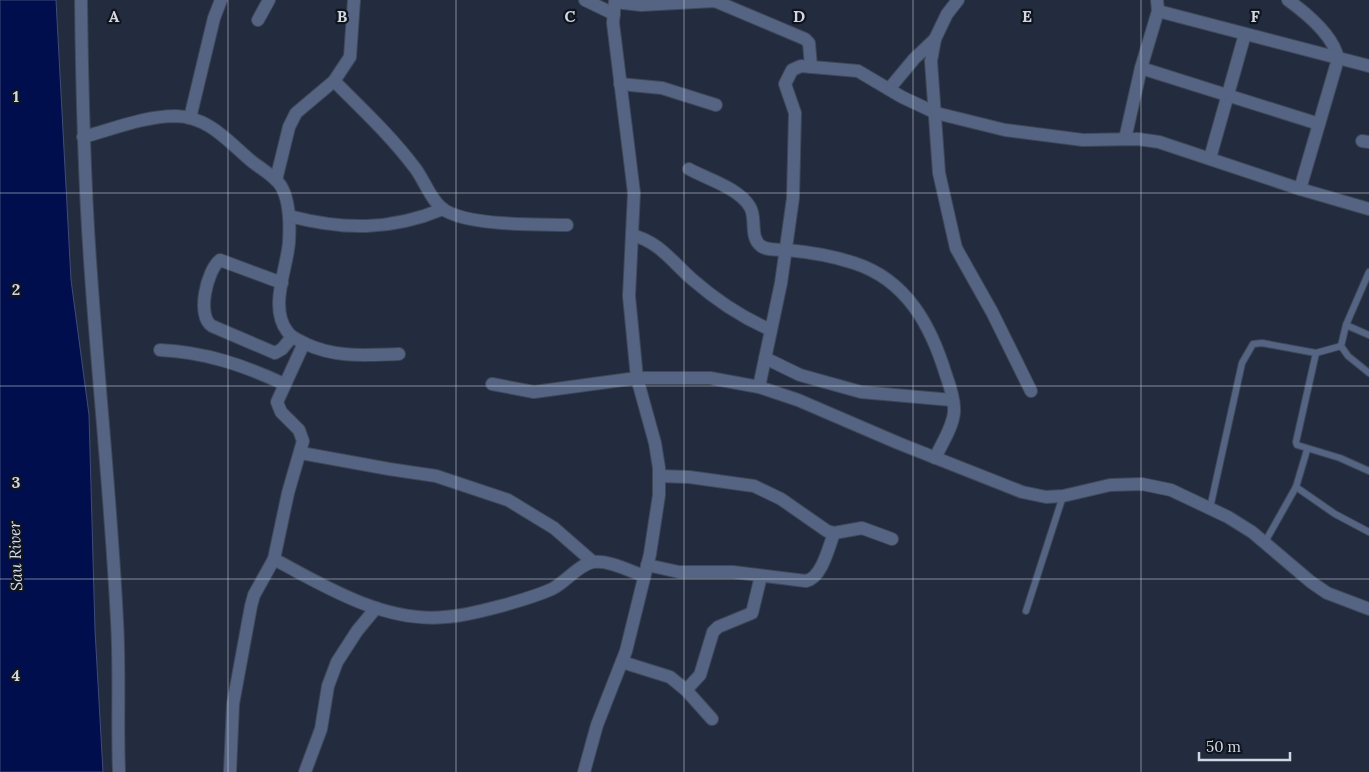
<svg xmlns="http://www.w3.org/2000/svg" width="1369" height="772" font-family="Lora,serif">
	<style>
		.water { fill: #000e4d; stroke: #3f4b7a }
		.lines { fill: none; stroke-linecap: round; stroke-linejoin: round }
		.service-casing { stroke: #3f4859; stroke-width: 8 }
		.minor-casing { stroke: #3f4859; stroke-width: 14 }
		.service { stroke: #556482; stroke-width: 6 }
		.minor { stroke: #556482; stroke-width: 12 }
		.grid { fill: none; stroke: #d1d8e4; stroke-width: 1; stroke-opacity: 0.55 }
		.labels { text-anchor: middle; stroke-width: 4.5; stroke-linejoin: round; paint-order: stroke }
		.water-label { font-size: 16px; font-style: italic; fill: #d4def2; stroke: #10141d }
		.grid-label { font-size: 16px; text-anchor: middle; font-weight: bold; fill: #d1d8e4; stroke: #10141d; stroke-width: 4.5; stroke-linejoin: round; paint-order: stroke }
	</style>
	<rect width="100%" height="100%" fill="#232c3e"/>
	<polygon class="water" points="0,0 56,0 71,280 89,415 95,630 103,772 0,772"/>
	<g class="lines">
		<g class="service-casing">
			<g id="service">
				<polyline points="1369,272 1346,325 1341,346 1348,356 1369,373"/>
				<polyline points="1346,325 1369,335"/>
				<polyline points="1316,353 1296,442 1297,445 1340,458 1369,471"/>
				<polyline points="1296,487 1335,514 1369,532"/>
				<polyline points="1210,508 1242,363 1253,344 1262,343 1316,353 1341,346"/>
				<polyline points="1265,542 1296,487 1307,450"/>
				<polyline points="1026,611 1063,496"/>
			</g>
		</g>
		<g class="minor-casing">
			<g id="minor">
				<path d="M81,0C82,87 84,174 90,260C98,380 111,500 117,621C120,671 117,722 119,772"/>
				<polyline points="585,0 614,14"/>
				<polyline points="958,0 947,14 935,39 931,61 939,173 956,248 992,312 1031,391"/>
				<path d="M1288,0C1306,13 1334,36 1338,59L1300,189"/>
				<polyline points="615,2 641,5 715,1 805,39 809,43 811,67"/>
				<polyline points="1158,11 1369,66"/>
				<polyline points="258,20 269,0"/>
				<polyline points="1141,68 1319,124"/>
				<path d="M334,81C362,109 391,136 415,168C425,181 431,202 446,211C473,226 536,224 567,225"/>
				<polyline points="620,84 662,88 716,105"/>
				<polyline points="889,89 914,59 935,39"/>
				<polyline points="190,118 214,18 221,0"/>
				<path d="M83,137C113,129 145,116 176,116C208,117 227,140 249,159C259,168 274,175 281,186C290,201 290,225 289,242C287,269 269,307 287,331C291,338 299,340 306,344C336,358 366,355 399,354"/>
				<polyline points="1125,139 1141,68 1158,11 1157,0"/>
				<polyline points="1362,141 1369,142"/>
				<polyline points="1210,158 1245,34"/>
				<path d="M689,169C707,179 739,188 750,207C757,218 749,237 761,246C768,251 778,249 787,250C809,252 833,256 854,263C907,280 931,326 946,375C950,386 955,401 954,412C953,427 941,445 935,458"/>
				<polyline points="276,180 289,127 296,113 334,81 350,57 354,0"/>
				<path d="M289,216C343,230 390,231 443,209"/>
				<path d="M632,235C660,242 672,262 693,280C716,300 743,318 771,330"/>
				<path d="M282,283L220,260C207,270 196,316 212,326L275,353L282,349L292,337"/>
				<path d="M160,350C205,352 243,365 284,384"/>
				<polyline points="765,358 800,375 861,392 952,400"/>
				<polyline points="492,384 534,392 637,378 710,378 759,387 798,400 898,443 1022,492 1046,497 1063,496 1110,485 1142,484 1171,490 1228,517 1252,532 1311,582 1327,593 1369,609"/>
				<polyline points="759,387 781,283 793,198 795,113 785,84 792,70 801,66 858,71 902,97 936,113 1005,130 1083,140 1138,139 1159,142 1300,189 1369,209"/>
				<polyline points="301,453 389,469 436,476 508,500 554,528 593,562"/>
				<polyline points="659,476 689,477 754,486 781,499 827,531 834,533 862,528 892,539"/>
				<path d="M274,559C325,587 385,623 445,617C469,616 530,599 552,589C566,582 578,565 593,562C609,560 630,571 644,576"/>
				<path d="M647,565L679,572H733L806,581C822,578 829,546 834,533"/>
				<polyline points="622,662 670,677 686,690 712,719"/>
				<polyline points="686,690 700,675 713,632 718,627 752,613 761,576"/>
				<polyline points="230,772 233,704 251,606 254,595 274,559 288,493 303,441 299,430 281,412 277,402 304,343"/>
				<polyline points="305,772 321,729 328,686 337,662 357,631 376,608"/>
				<polyline points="584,772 597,725 626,651 650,554 659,495 659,468 655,443 637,378 629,296 634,193 613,23 615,0"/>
			</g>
		</g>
		<use href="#service" class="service"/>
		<use href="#minor" class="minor"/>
	</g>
	<path class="grid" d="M228,0V772M456,0V772M684,0V772M913,0V772M1141,0V772M0,193H1369M0,386H1369M0,579H1369"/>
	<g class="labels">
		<g class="water-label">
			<text transform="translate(15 556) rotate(-92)" y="6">Sau River</text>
		</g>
	</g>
	<g class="grid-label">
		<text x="114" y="22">A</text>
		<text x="342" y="22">B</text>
		<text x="570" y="22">C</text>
		<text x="799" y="22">D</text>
		<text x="1027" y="22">E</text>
		<text x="1255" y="22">F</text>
		<text x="16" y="102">1</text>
		<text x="16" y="295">2</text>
		<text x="16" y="488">3</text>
		<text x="16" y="681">4</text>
	</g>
	<path d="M1199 752v8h91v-8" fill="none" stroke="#d1d8e4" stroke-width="2.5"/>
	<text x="1206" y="752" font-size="15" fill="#d1d8e4" stroke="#10141d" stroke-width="4" paint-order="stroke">50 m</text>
</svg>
